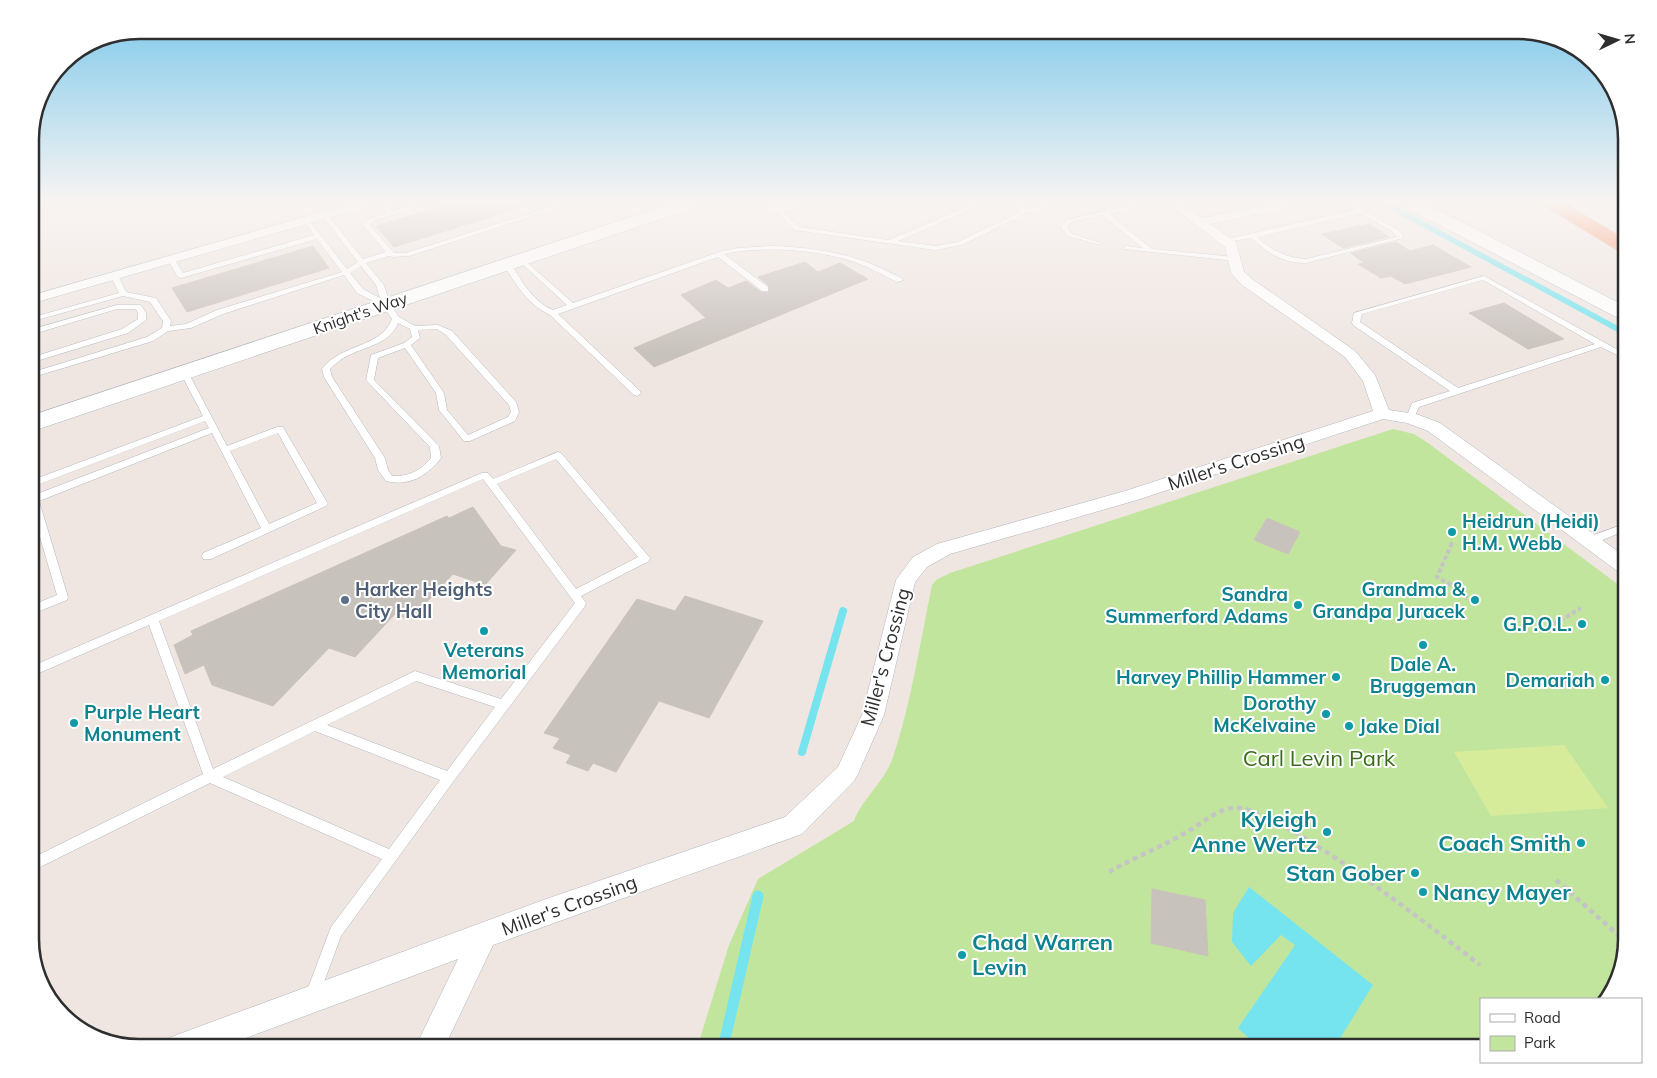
<svg xmlns="http://www.w3.org/2000/svg" width="1657" height="1078" font-family="Mulish,sans-serif">
	<style>
		.green { fill: #c2e59e }
		.pitch { fill: #d7ec9a }
		.water { fill: #75e4ef }
		.lines { fill: none; stroke-linecap: round; stroke-linejoin: round }
		.stream-far2 { stroke: #75e4ef; stroke-width: 5.5 }
		.stream-far1 { stroke: #75e4ef; stroke-width: 8 }
		.stream { stroke: #75e4ef; stroke-width: 11 }
		.building { fill: #c8c2bc; stroke: #cbc2ba }
		.lane-casing { stroke: #b1b6be; stroke-width: 1 }
		.street-casing { stroke: #b1b6be; stroke-width: 1 }
		.secondary-casing { stroke: #b1b6be; stroke-width: 1 }
		.highway-casing { stroke: #c4c4c4; stroke-width: 1 }
		.path-far2 { stroke: #c4c4c4; stroke-width: 2.5; stroke-dasharray: 2.5 2; stroke-linecap: butt }
		.path-far1 { stroke: #c4c4c4; stroke-width: 4; stroke-dasharray: 4.5 2.5; stroke-linecap: butt }
		.path { stroke: #c4c4c4; stroke-width: 4.5; stroke-dasharray: 5 4; stroke-linecap: butt }
		.lane { fill: #fff; fill-rule: evenodd }
		.street { fill: #fff; fill-rule: evenodd }
		.secondary { fill: #fff; fill-rule: evenodd }
		.highway { fill: #fe875c; fill-rule: evenodd }
		.culture-dot { fill: #0f9aa8; stroke: #fff; stroke-width: 2 }
		.service-dot { fill: #5c6f8a; stroke: #fff; stroke-width: 2 }
		.labels { text-anchor: middle; stroke-width: 4; stroke-linejoin: round; paint-order: stroke }
		.far-street-label { font-size: 16px; fill: #2e2e2e; stroke: #fff }
		.street-label { font-size: 19px; fill: #2e2e2e; stroke: #fff }
		.culture-label { font-size: 19px; font-weight: bold; fill: #0d838f; stroke: #fff; text-anchor: end }
		.service-label { font-size: 19px; font-weight: bold; fill: #4e5e75; stroke: #fff; text-anchor: start }
		.near-park-label { font-size: 22px; fill: #3a6d1b; stroke: #fff }
		.near-culture-label { font-size: 22px; font-weight: bold; fill: #0d838f; stroke: #fff; text-anchor: end }
		.rim { fill: none; stroke: #2e2e2e; stroke-width: 2.5 }
	</style>
	<rect width="100%" height="100%" fill="#efe6e1"/>
	<path class="green" d="M1393,429L1414,434L1428,443L1627,591V939L1609,999H1481V1048H697L729,945L758,879L854,821C862,799 883,783 892,760C911,705 920,642 932,585L936,580L950,573Z"/>
	<polygon class="pitch" points="1564,745 1608,808 1491,816 1454,752"/>
	<polygon class="water" points="1249,887 1373,985 1334,1048 1259,1048 1238,1028 1295,945 1281,935 1251,966 1232,942 1233,913"/>
	<g class="lines">
		<polyline class="stream-far2" points="1384,203 1627,334"/>
		<polyline class="stream-far1" points="802,752 843,611"/>
		<polyline class="stream" points="723,1048 758,896"/>
	</g>
	<g class="building">
		<polygon points="452,203 521,203 522,207 394,247 376,226"/>
		<polygon points="1369,224 1389,237 1343,248 1322,234"/>
		<polygon points="1396,242 1410,251 1433,245 1471,267 1405,284 1391,276 1381,278 1358,264 1364,263 1351,253"/>
		<polygon points="313,246 329,268 187,312 172,288"/>
		<polygon points="805,262 818,272 840,263 868,279 654,367 634,348 706,318 681,295 716,280 728,288 746,281 761,292 768,293 769,286 758,277"/>
		<polygon points="1504,303 1564,339 1528,349 1469,313"/>
		<polygon points="473,507 501,546 516,550 485,585 453,574 410,620 395,614 355,657 329,648 273,706 212,685 204,665 185,674 174,645 193,635 191,631 447,516 449,518"/>
		<polygon points="1267,518 1300,532 1288,554 1254,540"/>
		<polygon points="685,596 763,621 709,718 659,701 616,772 593,763 588,771 566,763 571,755 553,748 560,738 544,733 637,599 675,611"/>
		<polygon points="1152,889 1205,900 1208,956 1151,943"/>
	</g>
	<g class="lines">
		<g class="lane-casing">
			<g id="lane">
				<path d="M380,203H386L393,211L422,203H431L375,220L370,225L394,253H406L564,203H572L409,256L392,257L389,256L366,263L384,285L390,304L399,317L415,326L438,325L452,331L516,402L519,412L515,421L470,441H464L439,410L436,393L405,348L378,358L374,380L439,446L441,458C428,476 408,487 386,481L378,470L375,458L324,377L322,369C343,342 380,349 392,319L383,306L357,293L344,275L223,314L191,328L168,331L153,341L30,378V373L147,337L162,328L163,321L150,302L123,296L30,322V318L119,293L110,275L111,273H117L126,292L156,298L171,321L170,326L186,324L217,310L342,272L317,239L181,278L177,276L168,259L170,258H174L183,273L314,235L303,220L306,218L308,219L347,269L358,262L321,214L326,213L363,259L386,252L363,225L371,218L388,213ZM361,266L376,285L380,298L363,289L350,273ZM398,323L410,329L412,337L404,343L371,355L366,380L430,447L431,458C421,470 409,477 392,476L388,470L385,458L332,377L330,369C336,363 342,358 349,355C367,346 390,344 398,323ZM437,329L446,335L509,405L511,412L508,417L468,435L447,410L444,393L411,345L420,338L418,330Z"/>
				<polygon points="759,203 766,203 775,207 775,203 781,203 782,208 798,203 806,203 805,204 783,212 799,227 889,240 976,203 984,203 983,204 898,241 935,246 958,242 1022,211 1008,203 1015,203 1028,209 1053,203 1062,203 1029,212 962,245 935,250 795,230 777,212"/>
				<polygon points="1138,203 1148,203 1109,214 1152,249 1235,257 1239,259 1235,261 1124,249 1124,247 1126,246 1143,248 1102,215 1071,222 1067,227 1072,234 1101,243 1101,245 1068,236 1061,227 1067,220"/>
				<path d="M1344,203H1351L1396,229L1402,234L1403,238L1306,263C1283,263 1267,253 1251,238L1226,242L1223,240L1355,210ZM1360,213L1392,231L1397,237L1306,259C1286,258 1271,250 1257,237Z"/>
				<path d="M770,246C810,247 847,252 883,269C890,273 898,275 904,280L897,282C881,274 865,265 848,260C810,249 762,246 724,254L768,287V291H762L718,257L558,314L640,391L641,393L637,396L634,395L550,315C527,304 516,285 503,264L510,262C522,281 532,301 553,310L567,305L518,260V258H522L573,303L722,251L738,248Z"/>
				<path d="M1484,276L1627,355V360L1601,347L1419,407L1413,420H1407L1406,418L1412,403L1450,391L1353,325L1352,323L1354,313ZM1483,280L1595,344L1458,388L1360,322L1362,314Z"/>
				<polygon points="117,305 141,305 146,313 146,320 128,333 30,363 30,358 122,329 138,319 138,313 136,309 117,309 30,335 30,330"/>
				<path d="M181,370H187L188,372L227,446L277,427H283L328,504L326,506L211,559H203L202,556L203,553L261,528L212,433L39,501L68,597L67,600L30,615V606L57,595L30,503V481L203,416L180,372ZM205,421L209,428L37,494L36,489L37,485ZM278,433L317,503L269,524L230,451Z"/>
				<path d="M558,452L561,453L650,558L649,561L581,596L586,603L585,606L453,782L341,936L317,1001L312,1003L307,1001L305,996L331,927L382,859L210,783L30,872V859L203,774L149,625L30,677V667L482,473H488L493,479ZM556,459L638,557L576,589L497,484ZM483,479L575,603L501,699L415,671L213,769L159,621ZM416,681L495,707L447,771L327,725ZM315,731L440,780L389,849L223,777Z"/>
				<polygon points="1627,523 1627,530 1590,545 1585,541 1586,538"/>
			</g>
		</g>
		<g class="street-casing">
			<g id="street">
				<polygon points="37,203 51,203 30,215 30,206"/>
				<polygon points="353,203 371,203 369,206 30,304 30,296"/>
				<polygon points="1167,203 1180,203 1202,218 1276,203 1297,203 1291,207 1210,224 1236,242 1244,272 1252,279 1355,351 1375,375 1389,410 1416,414 1440,423 1627,558 1627,575 1620,573 1428,431 1407,423 1383,419 1137,500 950,554 927,567 915,582 884,715 858,774 854,781 802,834 493,945 444,1048 415,1048 458,959 219,1048 165,1048 169,1038 179,1034 549,898 785,817 838,767 862,715 896,580 913,557 937,544 1125,491 1373,411 1363,381 1345,357 1242,285 1231,273 1225,247"/>
			</g>
		</g>
		<g class="secondary-casing">
			<g id="secondary">
				<polygon points="673,203 699,203 696,207 30,432 30,416"/>
				<polygon points="1402,203 1424,203 1627,307 1627,321 1620,319 1405,207"/>
			</g>
		</g>
		<g class="highway-casing">
			<polygon id="highway" points="1543,203 1564,203 1627,240 1627,254 1620,252 1546,207"/>
		</g>
		<polyline class="path-far2" points="1451,544 1452,542"/>
		<g class="path-far1">
			<polyline points="1452,543 1437,577 1453,586 1470,601"/>
			<polyline points="1548,628 1581,608"/>
		</g>
		<g class="path">
			<path d="M1109,872C1135,857 1164,846 1190,830C1204,822 1216,810 1233,808C1274,802 1441,935 1480,965"/>
			<polyline points="1556,880 1626,942"/>
		</g>
		<use href="#lane" class="lane"/>
		<use href="#street" class="street"/>
		<use href="#secondary" class="secondary"/>
		<use href="#highway" class="highway"/>
	</g>
	<linearGradient id="sky" x2="0" y2="1"><stop stop-color="#7ac7eb"/><stop offset="0.57" stop-color="#f8f4f2"/><stop offset="1" stop-color="#f8f4f2" stop-opacity="0"/></linearGradient>
	<rect width="1657" height="354" fill="url(#sky)"/>
	<g class="culture-dot">
		<circle cx="1452" cy="532" r="5"/>
		<circle cx="1475" cy="600" r="5"/>
		<circle cx="1298" cy="605" r="5"/>
		<circle cx="1582" cy="624" r="5"/>
		<circle cx="484" cy="631" r="5"/>
		<circle cx="1423" cy="645" r="5"/>
		<circle cx="1336" cy="677" r="5"/>
		<circle cx="1605" cy="680" r="5"/>
		<circle cx="1326" cy="714" r="5"/>
		<circle cx="74" cy="723" r="5"/>
		<circle cx="1349" cy="726" r="5"/>
		<circle cx="1327" cy="832" r="5"/>
		<circle cx="1581" cy="843" r="5"/>
		<circle cx="1415" cy="873" r="5"/>
		<circle cx="1423" cy="892" r="5"/>
		<circle cx="962" cy="955" r="5"/>
	</g>
	<circle class="service-dot" cx="345" cy="600" r="5"/>
	<g class="labels">
		<g class="far-street-label">
			<text transform="translate(360 313) rotate(-19)" y="6">Knight's Way</text>
		</g>
		<g class="street-label">
			<text transform="translate(1236 462) rotate(-18)" y="7">Miller's Crossing</text>
			<text transform="translate(885 657) rotate(-75)" y="7">Miller's Crossing</text>
			<text transform="translate(569 905) rotate(-20)" y="7">Miller's Crossing</text>
		</g>
		<g class="culture-label">
			<text x="1462" y="528" text-anchor="start">Heidrun (Heidi)<tspan x="1462" dy="22">H.M. Webb</tspan></text>
			<text x="1465" y="596">Grandma &amp;<tspan x="1465" dy="22">Grandpa Juracek</tspan></text>
			<text x="1288" y="601">Sandra<tspan x="1288" dy="22">Summerford Adams</tspan></text>
			<text x="1572" y="631">G.P.O.L.</text>
			<text x="484" y="657" text-anchor="middle">Veterans<tspan x="484" dy="22">Memorial</tspan></text>
			<text x="1423" y="671" text-anchor="middle">Dale A.<tspan x="1423" dy="22">Bruggeman</tspan></text>
			<text x="1326" y="684">Harvey Phillip Hammer</text>
			<text x="1595" y="687">Demariah</text>
			<text x="1316" y="710">Dorothy<tspan x="1316" dy="22">McKelvaine</tspan></text>
			<text x="84" y="719" text-anchor="start">Purple Heart<tspan x="84" dy="22">Monument</tspan></text>
			<text x="1359" y="733" text-anchor="start">Jake Dial</text>
		</g>
		<g class="service-label">
			<text x="355" y="596">Harker Heights<tspan x="355" dy="22">City Hall</tspan></text>
		</g>
		<g class="near-park-label">
			<text x="1319" y="766">Carl Levin Park</text>
		</g>
		<g class="near-culture-label">
			<text x="1317" y="827">Kyleigh<tspan x="1317" dy="25">Anne Wertz</tspan></text>
			<text x="1571" y="851">Coach Smith</text>
			<text x="1405" y="881">Stan Gober</text>
			<text x="1433" y="900" text-anchor="start">Nancy Mayer</text>
			<text x="972" y="950" text-anchor="start">Chad Warren<tspan x="972" dy="25">Levin</tspan></text>
		</g>
	</g>
	<path d="M0 0H1657V1078H0ZM139 39H1518A100 100 0 0 1 1618 139V939A100 100 0 0 1 1518 1039H139A100 100 0 0 1 39 939V139A100 100 0 0 1 139 39Z" fill="#fff" fill-rule="evenodd"/>
	<path class="rim" d="M139 39H1518A100 100 0 0 1 1618 139V939A100 100 0 0 1 1518 1039H139A100 100 0 0 1 39 939V139A100 100 0 0 1 139 39Z"/>
	<rect x="1480" y="998" width="162" height="65" fill="#ffffff" stroke="#ababab"/>
	<rect x="1490" y="1014" width="25" height="8" fill="#ffffff" stroke="#ababab"/>
	<text x="1524" y="1023" font-size="15" fill="#2e2e2e">Road</text>
	<rect x="1490" y="1036" width="25" height="15" fill="#c2e59e" stroke="#ababab"/>
	<text x="1524" y="1048" font-size="15" fill="#2e2e2e">Park</text>
	<g transform="translate(1617 40) rotate(85)" stroke="#ffffff" stroke-width="4" paint-order="stroke">
	<path d="M0-4L9 19L0 12L-9 19Z" fill="#2e2e2e"/>
	<text y="-8" font-size="14" font-weight="bold" text-anchor="middle" fill="#2e2e2e">N</text>
	</g>
</svg>
